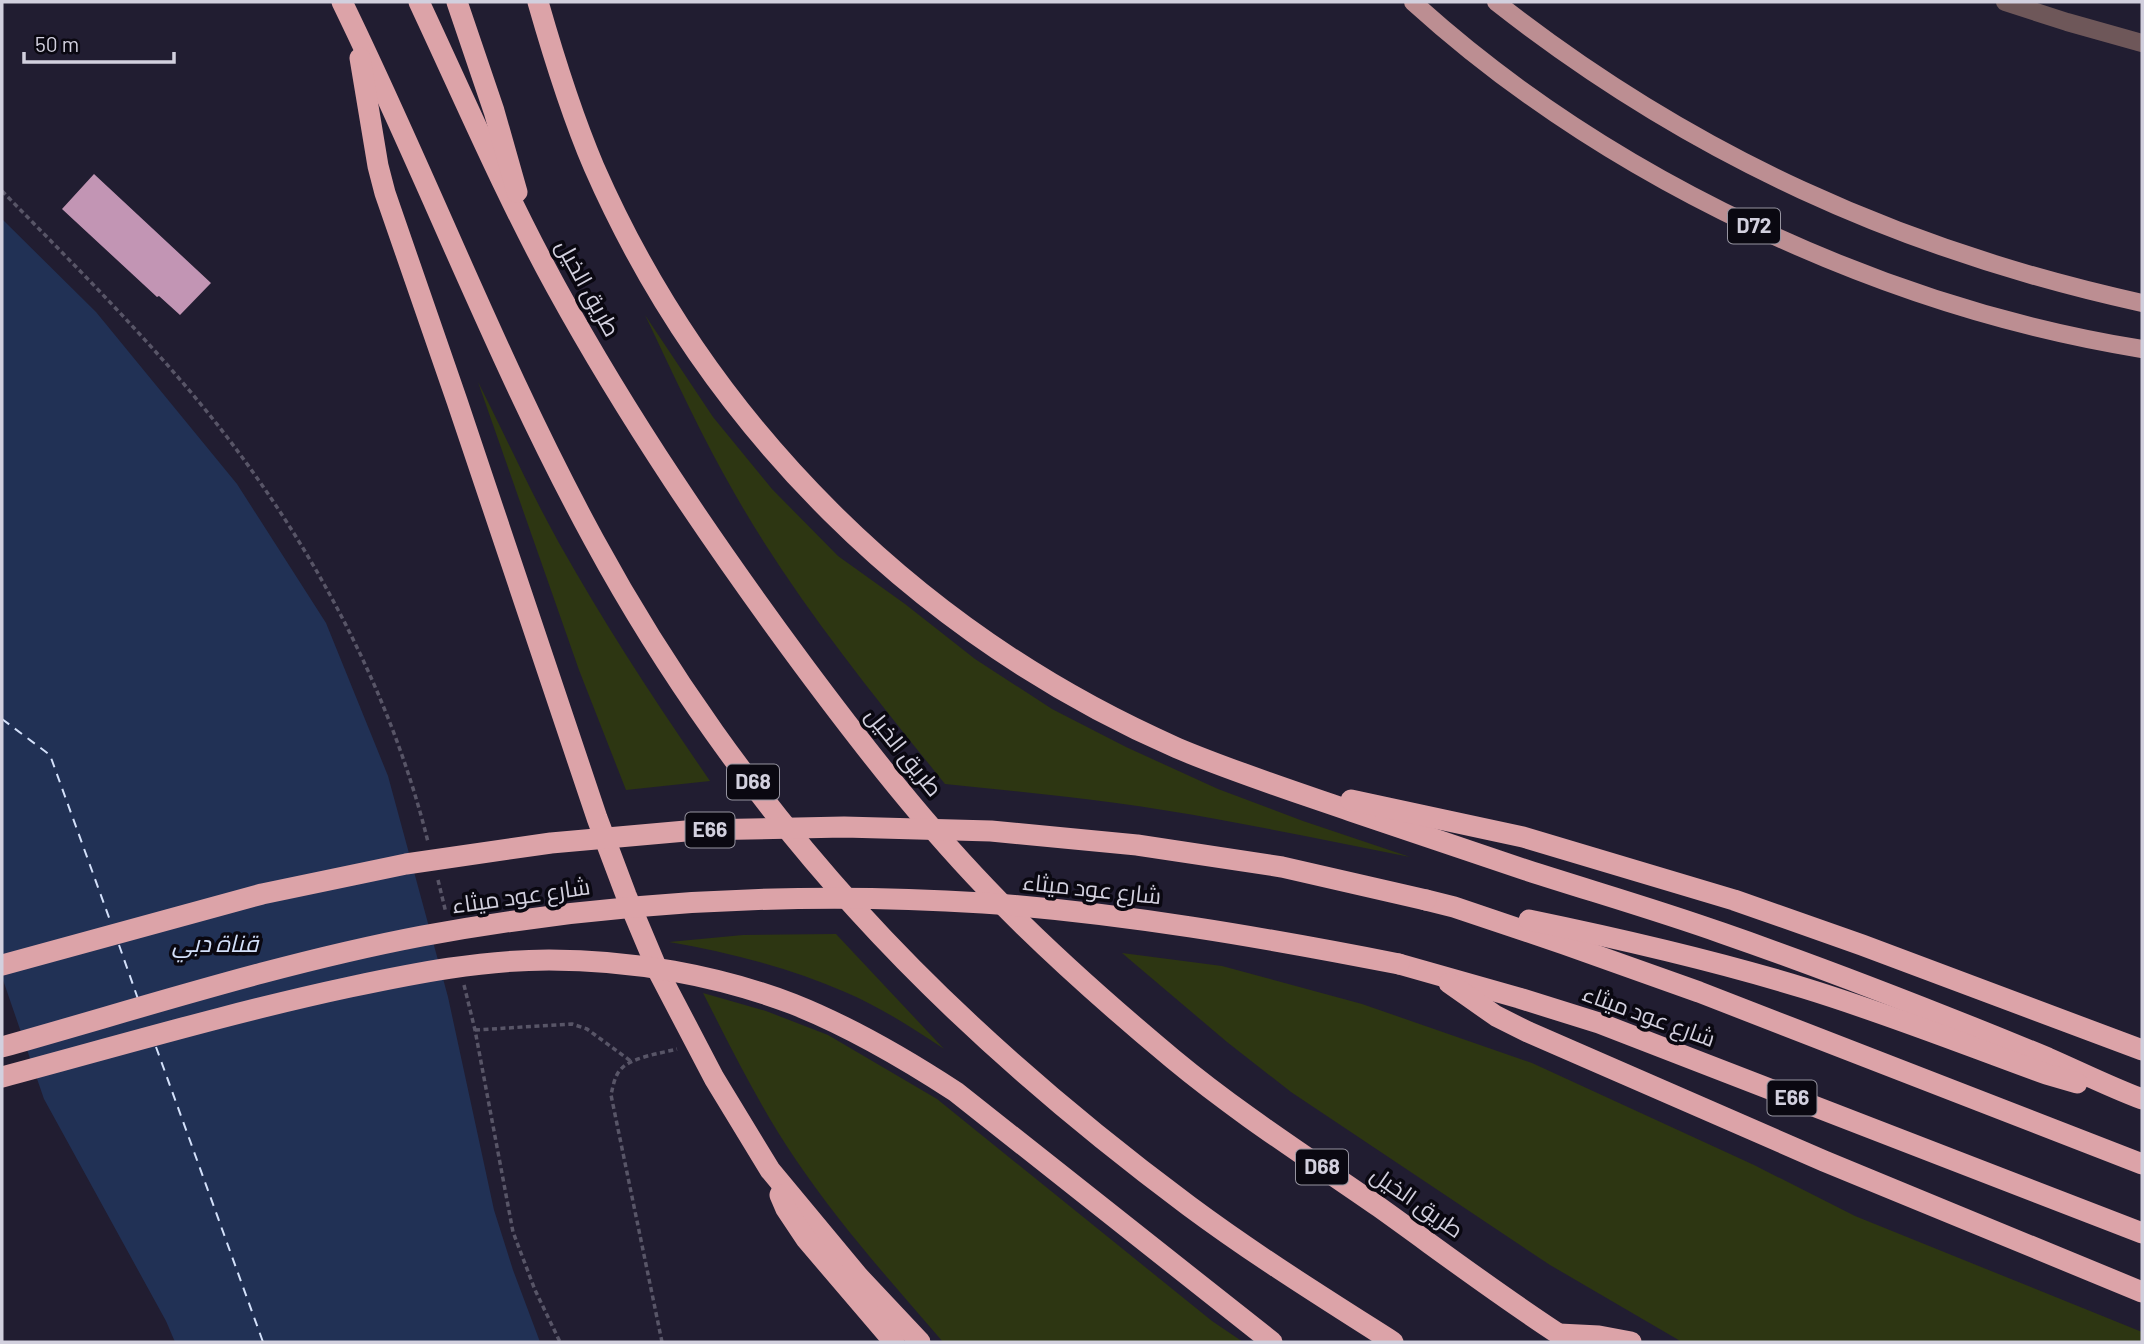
<svg xmlns="http://www.w3.org/2000/svg" width="2144" height="1344" font-family="Barlow,Cairo,sans-serif">
	<style>
		.green { fill: #2d3612 }
		.water { fill: #213155 }
		.lines { fill: none; stroke-linecap: round; stroke-linejoin: round }
		.ferry { stroke: #d3e0fa; stroke-width: 2; stroke-dasharray: 9 7; stroke-linecap: butt }
		.building { fill: #c295b4 }
		.path { stroke: #585567; stroke-width: 3.5; stroke-dasharray: 5 3.5; stroke-linecap: butt }
		.minor { stroke: #6e5759; stroke-width: 18 }
		.major { stroke: #bc8e92; stroke-width: 18 }
		.highway { stroke: #dca3a8; stroke-width: 21 }
		.highway-bridge { stroke: #dca3a8; stroke-width: 21 }
		.labels { text-anchor: middle; stroke-width: 7; stroke-linejoin: round; paint-order: stroke }
		.shield { fill: #0a0811; stroke: #9694a0; stroke-width: 2 }
		.shield-label { font-size: 21px; font-weight: bold; fill: #d2d0de }
		.street-label { font-size: 23px; fill: #d2d0de; stroke: #0a0811 }
		.water-label { font-size: 24px; font-style: italic; fill: #d3e0fa; stroke: #0a0811 }
	</style>
	<rect width="100%" height="100%" fill="#211d31"/>
	<g class="green">
		<path d="M645,315L713,417L772,489L838,556L905,604L975,659L1052,709L1126,747L1218,789L1303,821L1410,857C1345,844 1281,831 1216,819C1126,802 1036,793 945,784C871,692 795,599 736,496C702,437 674,376 645,315Z"/>
		<path d="M478,382C505,435 530,491 559,543C605,625 657,704 710,781L626,790L579,670Z"/>
		<path d="M836,934L944,1049C913,1028 880,1007 845,992C790,968 728,952 669,942L743,935Z"/>
		<polygon points="1122,953 1222,966 1362,1004 1532,1063 1754,1165 1855,1216 2142,1332 2142,1342 1682,1342 1550,1265 1291,1092 1227,1042"/>
		<path d="M703,993L766,1011L828,1035L937,1099L1212,1321L1243,1342H943C892,1283 840,1225 796,1160C760,1107 732,1050 703,993Z"/>
	</g>
	<polygon class="water" points="2,219 96,312 237,484 326,623 388,776 448,997 494,1210 513,1270 540,1342 175,1342 166,1321 44,1099 2,977"/>
	<g class="lines">
		<g class="ferry">
			<polyline points="2,719 50,755 111,923"/>
			<polyline points="119,945 138,999"/>
			<polyline points="156,1047 263,1342"/>
		</g>
	</g>
	<polygon class="building" points="94,174 211,283 180,315 159,296 157,297 62,209"/>
	<g class="lines">
		<g class="path">
			<path d="M2,191C79,270 159,349 227,437C318,556 392,696 428,842"/>
			<polyline points="438,880 446,913"/>
			<polyline points="464,985 475,1030 513,1232 535,1290 560,1342"/>
			<polyline points="475,1030 572,1024 587,1029 632,1062"/>
			<path d="M662,1342L611,1095C613,1086 615,1074 622,1068C633,1057 662,1053 677,1049"/>
		</g>
		<polyline class="minor" points="2005,2 2067,22 2142,43"/>
		<g class="major">
			<path d="M1413,2C1608,179 1882,307 2142,349"/>
			<path d="M1496,2C1691,155 1901,250 2142,303"/>
		</g>
		<g class="highway">
			<path d="M342,2C429,180 499,366 594,540C665,671 756,799 857,910C956,1019 1071,1118 1189,1206C1255,1255 1324,1298 1393,1342"/>
			<path d="M419,2C464,98 505,194 556,287C629,420 713,543 803,665C864,747 927,828 999,901C1054,957 1113,1009 1173,1059C1238,1113 1310,1159 1379,1207C1442,1252 1505,1300 1571,1342"/>
			<polyline points="457,2 494,111 517,192"/>
			<path d="M538,2C554,58 571,113 594,167C708,427 918,634 1177,748C1234,772 1293,791 1351,811C1409,830 1468,851 1526,870C1591,891 1657,910 1722,933C1832,971 1941,1014 2048,1058C2080,1072 2110,1087 2142,1099"/>
			<polyline points="360,58 378,166 385,193 457,401 597,818 626,895 658,971 714,1078 770,1170 858,1276 920,1342"/>
			<polyline points="1351,800 1523,837 1734,900 1862,945 2142,1050"/>
			<polyline points="1426,900 1454,907 1564,944 1699,992 2142,1164"/>
			<path d="M1529,920C1621,939 1713,960 1804,988C1886,1013 1966,1045 2046,1074L2077,1083"/>
			<polyline points="1399,964 1519,998 1599,1023 2142,1233"/>
			<polyline points="1449,983 1496,1016 1528,1032 1824,1161 2142,1292"/>
			<polyline points="780,1195 786,1209 806,1239 894,1342"/>
			<polyline points="1559,1334 1599,1336 1631,1342"/>
		</g>
		<g class="highway-bridge">
			<polyline points="2,965 262,894 406,864 551,843 697,830 844,827 991,831 1137,845 1282,867 1426,900"/>
			<path d="M2,1047C141,1008 280,963 422,936C606,902 796,891 983,903C1123,913 1261,937 1399,964"/>
			<path d="M2,1077C118,1046 233,1012 350,987C416,973 482,960 549,960C631,960 717,975 793,1004C851,1027 904,1058 956,1092L1272,1342"/>
		</g>
	</g>
	<g class="labels">
		<g class="shield">
			<rect x="1728" y="208.5" width="52" height="35" rx="5"/>
			<rect x="727" y="764.5" width="52" height="35" rx="5"/>
			<rect x="685.5" y="812.5" width="49" height="35" rx="5"/>
			<rect x="1767.5" y="1080.5" width="49" height="35" rx="5"/>
			<rect x="1296" y="1149.5" width="52" height="35" rx="5"/>
		</g>
		<g class="shield-label">
			<text x="1754" y="233">D72</text>
			<text x="753" y="789">D68</text>
			<text x="710" y="837">E66</text>
			<text x="1792" y="1105">E66</text>
			<text x="1322" y="1174">D68</text>
		</g>
		<g class="street-label">
			<text transform="translate(588 288) rotate(61)" y="8">طريق الخيل</text>
			<text transform="translate(904 752) rotate(51)" y="8">طريق الخيل</text>
			<text transform="translate(1092 889) rotate(6)" y="8">شارع عود ميثاء</text>
			<text transform="translate(521 896) rotate(-8)" y="8">شارع عود ميثاء</text>
			<text transform="translate(1649 1016) rotate(20)" y="8">شارع عود ميثاء</text>
			<text transform="translate(1417 1202) rotate(35)" y="8">طريق الخيل</text>
		</g>
		<g class="water-label">
			<text x="215" y="952">قناة دبي</text>
		</g>
	</g>
	<rect width="2144" height="1344" fill="none" stroke="#d2d0de" stroke-width="7"/>
	<path d="M24 52v10h150v-10" fill="none" stroke="#d2d0de" stroke-width="3.5"/>
	<text x="35" y="52" font-size="21" fill="#d2d0de" stroke="#0a0811" stroke-width="5" paint-order="stroke">50 m</text>
</svg>
